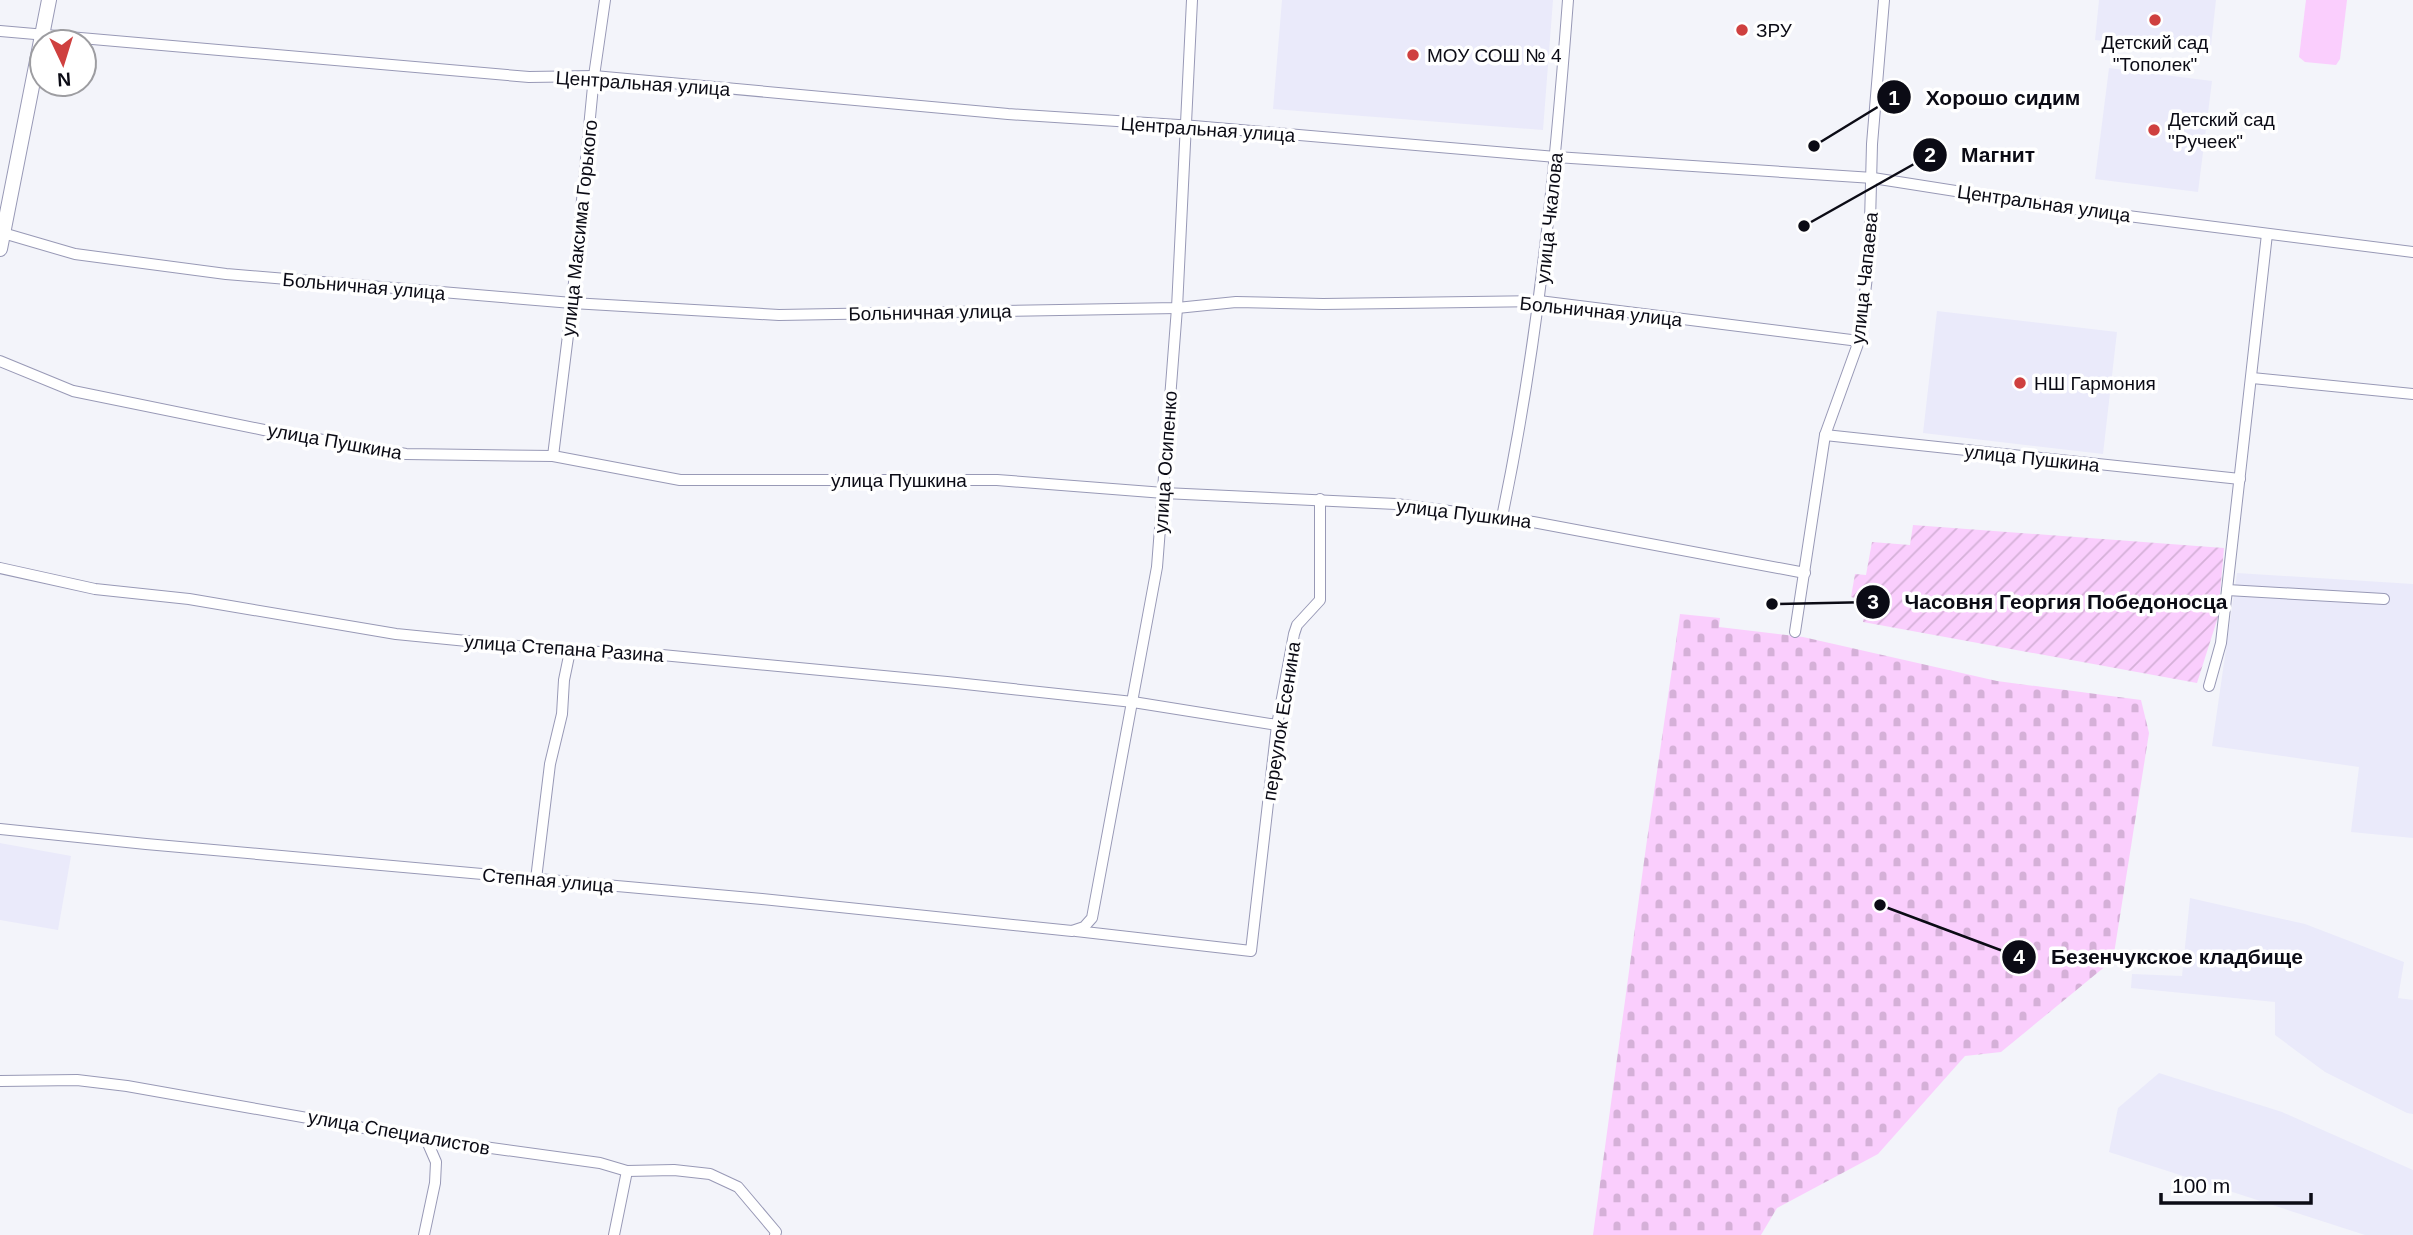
<svg xmlns="http://www.w3.org/2000/svg" width="2413" height="1235" font-family="Helvetica,sans-serif">
	<style>
		.built { fill: #eaeafa }
		.grass { fill: #facefd }
		.cemetery { fill: url(#cemetery-stones) }
		.garden { fill: url(#garden-furrows) }
		.lines { fill: none; stroke-linecap: round; stroke-linejoin: round }
		.street-casing { stroke: #9899b6; stroke-width: 12 }
		.secondary-casing { stroke: #9899b6; stroke-width: 16 }
		.street { stroke: #fff; stroke-width: 10 }
		.secondary { stroke: #fff; stroke-width: 14 }
		.poi-dot { fill: #cf403f; stroke: #fff; stroke-width: 2.5 }
		.labels { text-anchor: middle; stroke-width: 7; stroke-linejoin: round; paint-order: stroke }
		.poi-label { font-size: 19px; fill: #0b0b15; stroke: #fff; text-anchor: start }
		.street-label { font-size: 19px; fill: #0b0b15; stroke: #fff }
		.leader { fill: none; stroke: #0b0b15; stroke-width: 2.5 }
		.callout-dot { fill: #0b0b15; stroke: #fff; stroke-width: 2.5 }
		.mark-label { font-size: 21px; text-anchor: middle; font-weight: bold; fill: #fff }
		.callout-label { font-size: 21px; text-anchor: middle; font-weight: bold; fill: #0b0b15; stroke: #fff; stroke-width: 7; stroke-linejoin: round; paint-order: stroke }
	</style>
	<defs>
		<pattern id="cemetery-stones" width="16" height="16" patternUnits="userSpaceOnUse" patternTransform="scale(1.75)"><rect width="16" height="16" fill="#facefd"/><path d="M2 7V4a2 2 0 0 1 4 0v3zM10 15v-3a2 2 0 0 1 4 0v3z" fill="#d5b0d8"/></pattern>
		<pattern id="garden-furrows" width="10" height="10" patternUnits="userSpaceOnUse" patternTransform="scale(1.75)"><rect width="10" height="10" fill="#facefd"/><path d="M-1 1l2-2M0 10L10 0M9 11l2-2" fill="none" stroke="#d5b0d8"/></pattern>
	</defs>
	<rect width="100%" height="100%" fill="#f3f4fa"/>
	<g class="built">
		<polygon points="1282,0 1553,0 1543,130 1273,109"/>
		<polygon points="2099,0 2216,0 2210,54 2095,40"/>
		<polygon points="2109,68 2212,81 2198,192 2095,179"/>
		<polygon points="1937,311 2117,332 2103,454 1923,433"/>
		<polygon points="2237,573 2413,584 2413,838 2351,832 2359,767 2212,746"/>
		<polygon points="0,843 71,856 58,930 0,920"/>
		<polygon points="2190,898 2305,924 2404,962 2398,998 2413,1000 2413,1114 2407,1113 2325,1072 2275,1035 2275,1002 2131,988 2132,974 2182,976"/>
		<polygon points="2159,1073 2282,1112 2413,1170 2413,1235 2365,1235 2109,1152 2118,1108"/>
	</g>
	<polygon class="grass" points="2306,0 2347,0 2340,59 2336,65 2305,62 2299,57"/>
	<polygon class="cemetery" points="1680,614 1720,618 1719,627 1803,637 1997,681 2141,700 2149,733 2113,960 2001,1052 1965,1056 1878,1154 1777,1208 1761,1235 1593,1235 1646,847"/>
	<polygon class="garden" points="1913,525 2224,548 2218,617 2197,683 1863,622 1866,601 1851,597 1855,574 1866,575 1872,542 1910,545"/>
	<g class="lines">
		<g class="street-casing">
			<g id="street">
				<polyline points="0,31 529,77 594,76 1008,114 1194,126 1556,157 1873,178 2057,207 2413,252"/>
				<polyline points="3,233 75,254 226,274 572,303 779,315 1177,308 1236,302 1323,304 1539,301 1859,341"/>
				<polyline points="0,361 73,391 264,430 406,454 553,456 680,480 997,480 1164,493 1396,504 1533,522 1805,573"/>
				<polyline points="2252,378 2413,394"/>
				<polyline points="1825,435 2240,479"/>
				<polyline points="553,456 572,303 594,76 605,0"/>
				<path d="M1502,517C1538,346 1555,173 1568,0"/>
				<polyline points="0,568 95,589 189,599 396,634 559,650 662,655 947,682 1133,702 1277,725"/>
				<polyline points="2227,590 2384,599"/>
				<polyline points="1795,632 1825,435 1859,341 1869,261 1872,144 1884,0"/>
				<polyline points="2209,686 2221,643 2267,234"/>
				<polyline points="0,829 146,844 762,899 1072,931 1084,927 1092,918 1157,567 1177,308 1192,0"/>
				<polyline points="536,879 550,764 562,714 564,680 570,651"/>
				<polyline points="1076,931 1251,951 1277,725 1294,634 1297,625 1320,600 1320,499"/>
				<polyline points="0,1081 77,1080 127,1086 426,1139 600,1163 627,1171 674,1170 710,1174 738,1187 776,1232 775,1235"/>
				<polyline points="424,1235 435,1183 436,1162 426,1139"/>
				<polyline points="614,1235 627,1171"/>
			</g>
		</g>
		<g class="secondary-casing">
			<polyline id="secondary" points="0,249 49,0"/>
		</g>
		<use href="#street" class="street"/>
		<use href="#secondary" class="secondary"/>
	</g>
	<g class="poi-dot">
		<circle cx="2155" cy="20" r="7"/>
		<circle cx="1742" cy="30" r="7"/>
		<circle cx="1413" cy="55" r="7"/>
		<circle cx="2154" cy="130" r="7"/>
		<circle cx="2020" cy="383" r="7"/>
	</g>
	<g class="labels">
		<g class="poi-label">
			<text x="1756" y="37">ЗРУ</text>
			<text x="2155" y="49" text-anchor="middle">Детский сад<tspan x="2155" dy="22">"Тополек"</tspan></text>
			<text x="1427" y="62">МОУ СОШ № 4</text>
			<text x="2168" y="126">Детский сад<tspan x="2168" dy="22">"Ручеек"</tspan></text>
			<text x="2034" y="390">НШ Гармония</text>
		</g>
		<g class="street-label">
			<text transform="translate(643 83) rotate(4)" y="7">Центральная улица</text>
			<text transform="translate(1208 129) rotate(4)" y="7">Центральная улица</text>
			<text transform="translate(2044 203) rotate(8)" y="7">Центральная улица</text>
			<text transform="translate(1549 218) rotate(-84)" y="7">улица Чкалова</text>
			<text transform="translate(579 228) rotate(-84)" y="7">улица Максима Горького</text>
			<text transform="translate(1864 278) rotate(-84)" y="7">улица Чапаева</text>
			<text transform="translate(364 286) rotate(5)" y="7">Больничная улица</text>
			<text transform="translate(1601 311) rotate(6)" y="7">Больничная улица</text>
			<text transform="translate(930 312) rotate(-1)" y="7">Больничная улица</text>
			<text transform="translate(335 441) rotate(10)" y="7">улица Пушкина</text>
			<text transform="translate(2032 458) rotate(6)" y="7">улица Пушкина</text>
			<text transform="translate(1165 462) rotate(-86)" y="7">улица Осипенко</text>
			<text x="899" y="487">улица Пушкина</text>
			<text transform="translate(1464 513) rotate(7)" y="7">улица Пушкина</text>
			<text transform="translate(564 648) rotate(4)" y="7">улица Степана Разина</text>
			<text transform="translate(1281 721) rotate(-81)" y="7">переулок Есенина</text>
			<text transform="translate(548 880) rotate(5)" y="7">Степная улица</text>
			<text transform="translate(399 1132) rotate(10)" y="7">улица Специалистов</text>
		</g>
	</g>
	<path class="leader" d="M1814 146L1894 97M1804 226L1930 155M1772 604L1873 602M1880 905L2019 957"/>
	<g class="callout-dot">
		<circle cx="1814" cy="146" r="7"/>
		<circle cx="1804" cy="226" r="7"/>
		<circle cx="1772" cy="604" r="7"/>
		<circle cx="1880" cy="905" r="7"/>
		<circle cx="1894" cy="97" r="18"/>
		<circle cx="1930" cy="155" r="18"/>
		<circle cx="1873" cy="602" r="18"/>
		<circle cx="2019" cy="957" r="18"/>
	</g>
	<g class="mark-label">
		<text x="1894" y="105">1</text>
		<text x="1930" y="162">2</text>
		<text x="1873" y="609">3</text>
		<text x="2019" y="964">4</text>
	</g>
	<g class="callout-label">
		<text x="2003" y="105">Хорошо сидим</text>
		<text x="1998" y="162">Магнит</text>
		<text x="2066" y="609">Часовня Георгия Победоносца</text>
		<text x="2177" y="964">Безенчукское кладбище</text>
	</g>
	<g transform="translate(63 63) rotate(176)"><circle r="33" fill="#ffffff" stroke="#9d9da1" stroke-width="2"/>
	<path d="M0-5L12 26L0 18L-12 26Z" fill="#cf403f"/>
	<text y="-10" font-size="19" font-weight="bold" text-anchor="middle" fill="#0b0b15">N</text>
	</g>
	<path d="M2161 1193v10h150v-10" fill="none" stroke="#0b0b15" stroke-width="3.5"/>
	<text x="2172" y="1193" font-size="21" fill="#0b0b15" stroke="#ffffff" stroke-width="5" paint-order="stroke">100 m</text>
</svg>
